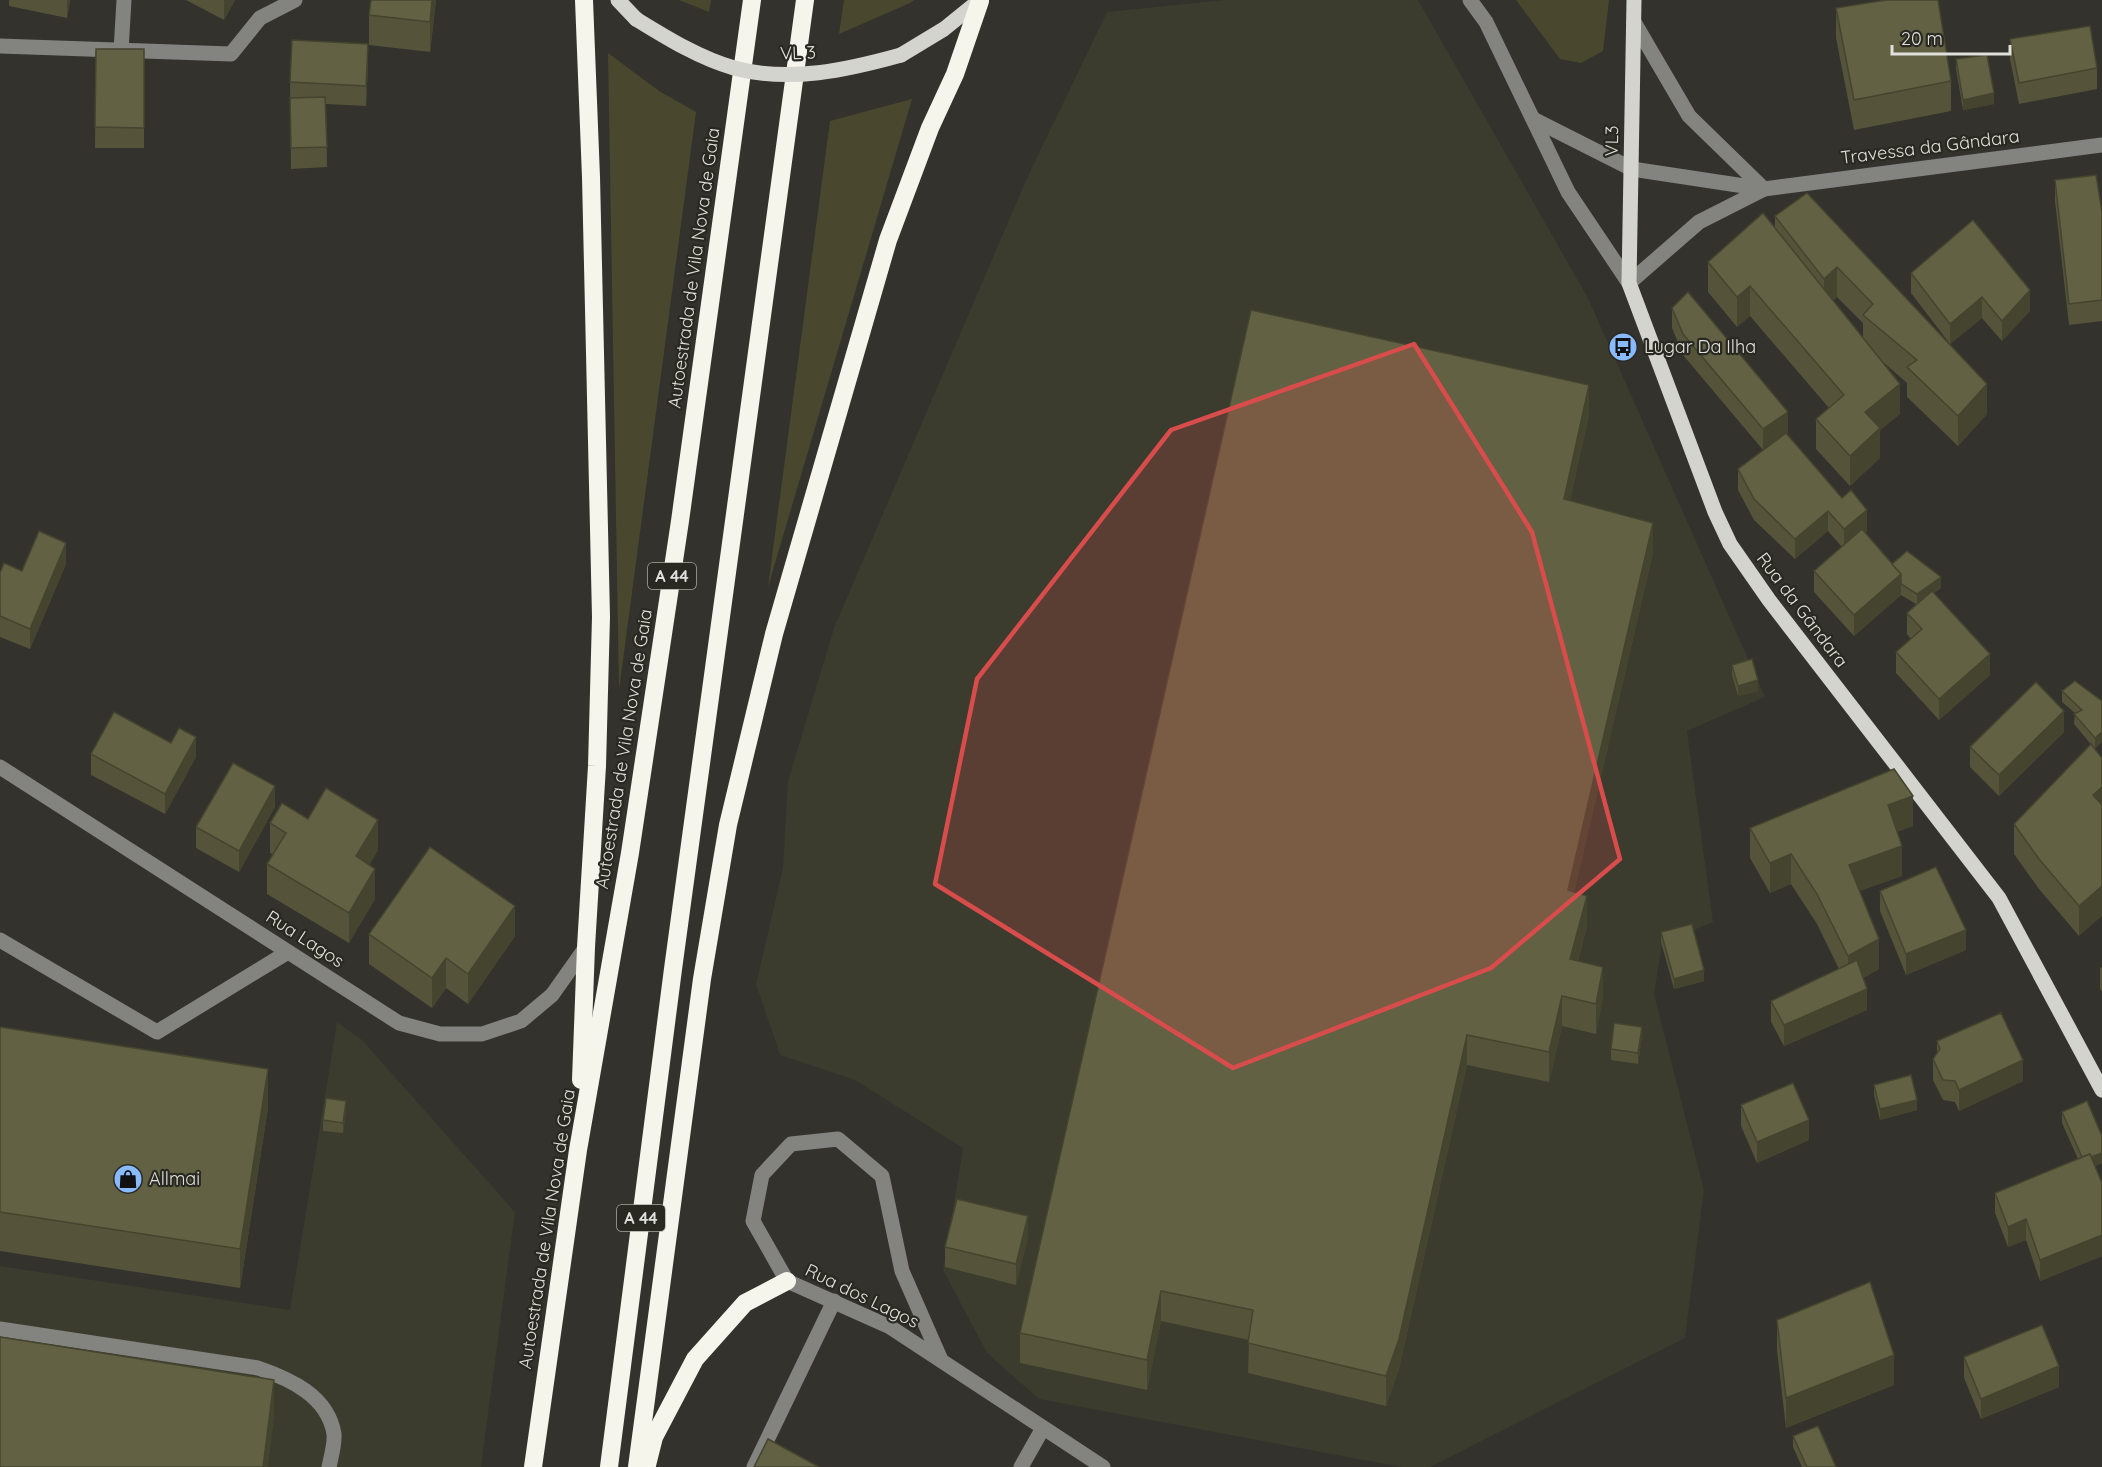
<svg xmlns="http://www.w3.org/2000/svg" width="2102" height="1467" font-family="Quicksand,sans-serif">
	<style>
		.built { fill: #3b3b2e }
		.green { fill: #49482e }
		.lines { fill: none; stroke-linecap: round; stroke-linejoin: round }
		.minor { stroke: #838380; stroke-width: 15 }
		.major { stroke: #d4d4ce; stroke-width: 15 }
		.highway { stroke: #f5f5ec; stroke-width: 18 }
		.major-bridge { stroke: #d4d4ce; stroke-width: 15 }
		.wall { fill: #55533a; fill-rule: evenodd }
		.shaded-wall { fill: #45442f }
		.building { fill: #636143; stroke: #45442f; stroke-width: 1.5 }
		.marked { fill: #d84d4c; fill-opacity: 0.2; stroke: #d84d4c; stroke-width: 4.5; stroke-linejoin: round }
		.labels { text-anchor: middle; stroke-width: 4.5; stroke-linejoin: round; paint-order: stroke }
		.shield { fill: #292922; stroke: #a9a9a4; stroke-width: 1.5 }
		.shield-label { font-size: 16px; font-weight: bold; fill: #e0e0dc }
		.street-label { font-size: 18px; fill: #e0e0dc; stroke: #292922 }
		.poi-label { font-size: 18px; fill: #e0e0dc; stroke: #292922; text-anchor: start }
	</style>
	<rect width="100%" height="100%" fill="#33322c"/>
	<g class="built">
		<polygon points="1224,0 1418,0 1588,298 1765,697 1687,731 1713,922 1662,944 1654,994 1704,1190 1685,1338 1430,1467 1401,1467 1039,1399 987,1353 943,1270 963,1148 855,1080 780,1055 756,984 783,868 788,781 834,628 1027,178 1107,12"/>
		<polygon points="337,1022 362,1040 515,1212 481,1467 0,1467 0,1266 290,1310"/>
	</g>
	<g class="green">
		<polygon points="679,0 711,0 709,12"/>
		<polygon points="844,0 914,0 910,3 839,34"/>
		<polygon points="1516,0 1609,0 1603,51 1581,63 1560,59"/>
		<polygon points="608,53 659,91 696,112 619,690"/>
		<polygon points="912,99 768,587 830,121"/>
	</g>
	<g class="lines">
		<g class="minor">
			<polyline points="1470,0 1486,22 1568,192 1629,283 1699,222 1764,189"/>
			<polyline points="1634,22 1689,116 1764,189"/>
			<polyline points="0,46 231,54 260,18 295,0"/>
			<polyline points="121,51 124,0"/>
			<polyline points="1533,119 1632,169 1764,189 2102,145"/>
			<polyline points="0,767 399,1023 440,1034 482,1034 521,1021 552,995 586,947"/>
			<polyline points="0,940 157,1032 288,952"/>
			<path d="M0,1329L258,1368C290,1379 328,1396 334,1434C335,1444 331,1457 329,1467"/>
			<polyline points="941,1360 902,1271 882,1176 838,1139 791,1144 762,1175 753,1221 787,1281 890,1327 1103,1467"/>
			<polyline points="754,1467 834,1301"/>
			<polyline points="1021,1467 1043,1428"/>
		</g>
		<g class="major">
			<polyline points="618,0 636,19"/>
			<polyline points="1634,0 1629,283 1715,512 1730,544 1769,600 1999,898 2102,1090"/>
			<polyline points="901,55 944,29 980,0"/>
		</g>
		<g class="highway">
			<polyline points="581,1080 586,947 597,766 601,617 591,177 584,0"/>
			<polyline points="647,1465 654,1437 695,1359 745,1303 787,1281"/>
			<polyline points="533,1467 578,1150 630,853 680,521 752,0"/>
			<polyline points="609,1467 673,969 805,0"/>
			<polyline points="637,1467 702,979 728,825 774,634 888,240 930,128 955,74 980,1"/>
		</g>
		<path class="major-bridge" d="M636,19C667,38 699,58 734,68C790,83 847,70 901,55"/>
	</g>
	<g class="wall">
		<polygon points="9,0 70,0 67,18 9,6"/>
		<polygon points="186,0 235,0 224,20"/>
		<polygon points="371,0 436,0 430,52 369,45 369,15"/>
		<polygon points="1836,8 1951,81 1951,111 1854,130 1836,38"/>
		<polygon points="2010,39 2097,68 2097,89 2019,104 2010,59"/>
		<polygon points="96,49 144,49 144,148 95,148"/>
		<polygon points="1956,59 1994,104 1963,110 1956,69"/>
		<polygon points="368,65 366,106 326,104 327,167 291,169 290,82"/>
		<polygon points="2055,180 2102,212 2102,321 2069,325 2055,201"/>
		<path d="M1807,193L1987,414L1958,446L1907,397V383L1883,362L1900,414L1880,430V458L1850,486L1816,449V419L1829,408L1750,316L1737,327L1708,292V262L1775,228V216ZM1837,297L1863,323V337L1833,300Z"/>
		<polygon points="1911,273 2030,311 2002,341 1982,318 1950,344 1911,293"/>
		<polygon points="1672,308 1788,433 1786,433 1867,531 1864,533 1892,564 1941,588 1934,593 1990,675 1939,720 1896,673 1896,652 1911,639 1907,634 1907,613 1916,604 1901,595 1854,636 1814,592 1814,571 1842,547 1828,531 1795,559 1754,520 1738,490 1738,469 1763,450 1683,355 1672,328"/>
		<polygon points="1589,415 1570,500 1653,553 1574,892 1587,926 1578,961 1603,997 1596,1034 1562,1026 1549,1082 1467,1065 1399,1369 1386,1406 1248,1373 1249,1340 1161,1321 1147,1390 1020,1363 1020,1333"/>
		<polygon points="66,564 30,649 0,637 0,573 22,571"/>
		<polygon points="1732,665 1758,691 1738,696 1732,675"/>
		<polygon points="2062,691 2102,701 2095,749 2074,724 2075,713 2062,702"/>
		<polygon points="2064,732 1999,796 1970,767 1970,747"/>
		<polygon points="91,754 196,757 165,814 91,775"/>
		<polygon points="2102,758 2079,936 2039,889 2014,854 2014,824"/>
		<polygon points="275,807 239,872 196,848 196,827"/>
		<polygon points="308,819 378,850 369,865 375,899 349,943 267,894 267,864 273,855 270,853 270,823"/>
		<polygon points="1913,826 1897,832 1902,876 1859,891 1879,969 1863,978 1867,1010 1784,1046 1771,1022 1771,1001 1839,969 1817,924 1791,884 1770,893 1750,858 1750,828"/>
		<polygon points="1880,891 1966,950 1906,975 1880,911"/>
		<polygon points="1661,932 1704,981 1674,989 1661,942"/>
		<polygon points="369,934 515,936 468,1004 446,988 432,1008 369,964"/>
		<polygon points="2102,967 2102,992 2100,989 2100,968"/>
		<polygon points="0,1027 268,1108 240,1288 0,1251"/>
		<polygon points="1642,1037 1638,1064 1611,1060 1611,1049"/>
		<polygon points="1937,1041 2023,1081 1959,1111 1955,1102 1943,1100 1933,1080 1933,1059 1937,1053"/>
		<polygon points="1874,1085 1917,1110 1880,1120 1874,1095"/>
		<polygon points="1741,1105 1809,1140 1757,1163 1741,1126"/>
		<polygon points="346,1111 343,1133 323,1131 323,1120"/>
		<polygon points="2062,1112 2102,1136 2102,1163 2095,1166 2102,1183 2102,1258 2102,1256 2040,1281 2026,1240 2008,1247 1995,1213 1995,1193 2078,1159 2062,1123"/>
		<polygon points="1028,1237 1016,1285 945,1267 945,1247"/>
		<polygon points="1777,1320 1894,1385 1786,1428 1777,1350"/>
		<polygon points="1964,1357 2059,1387 1981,1419 1964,1378"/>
		<polygon points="1793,1436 1836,1467 1802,1467 1793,1447"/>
	</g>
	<g class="shaded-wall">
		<polygon points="67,0 70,0 67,18"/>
		<polygon points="224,0 235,0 224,20"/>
		<polygon points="432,0 436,0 430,52 430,22"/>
		<polygon points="368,44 368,65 366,106 366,86"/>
		<polygon points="1994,93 1994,104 1963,110 1963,100"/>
		<polygon points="1837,267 1837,297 1824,309 1824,279"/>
		<polygon points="1750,286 1750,316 1737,327 1737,297"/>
		<polygon points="2030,290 2030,311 2002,341 2002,321"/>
		<polygon points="1982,297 1982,318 1950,344 1950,324"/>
		<polygon points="1900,384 1900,414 1880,430 1880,458 1850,486 1850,456 1865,412"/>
		<polygon points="1987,384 1987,414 1958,446 1958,416"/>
		<polygon points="1589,385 1589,415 1564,529 1564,499"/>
		<polygon points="1788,412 1788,433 1763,450 1763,429"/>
		<polygon points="1867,510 1867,531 1844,549 1844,529"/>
		<polygon points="1828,511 1828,531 1795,559 1795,539"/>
		<polygon points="1653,523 1653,553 1568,920 1568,890"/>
		<polygon points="66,543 66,564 30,649 30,629"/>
		<polygon points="1901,574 1901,595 1854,636 1854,615"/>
		<polygon points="1941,577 1941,588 1917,605 1917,594"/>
		<polygon points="1990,654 1990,675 1939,720 1939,699"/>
		<polygon points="1758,680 1758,691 1738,696 1738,686"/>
		<polygon points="2064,711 2064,732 1999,796 1999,775"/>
		<polygon points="2102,732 2102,742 2095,749 2095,738"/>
		<polygon points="196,737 196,757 165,814 165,794"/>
		<polygon points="275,786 275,807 239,872 239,851"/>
		<polygon points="2102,787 2102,817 2093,795"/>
		<polygon points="1913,796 1913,826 1888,835 1888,805"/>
		<polygon points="378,820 378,850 356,886 356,856"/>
		<polygon points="1902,846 1902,876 1849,895 1849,865"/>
		<polygon points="1791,854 1791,884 1770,893 1770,863"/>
		<polygon points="375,869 375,899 349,943 349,913"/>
		<polygon points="2102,886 2102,916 2079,936 2079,906"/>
		<polygon points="1587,896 1587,926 1570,989 1570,959"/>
		<polygon points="515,906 515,936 468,1004 468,974"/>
		<polygon points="1966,930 1966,950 1906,975 1906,954"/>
		<polygon points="1879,939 1879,969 1848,986 1848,956"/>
		<polygon points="446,958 446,988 432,1008 432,978"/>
		<polygon points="1603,967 1603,997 1596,1034 1596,1004"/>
		<polygon points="1704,970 1704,981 1674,989 1674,979"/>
		<polygon points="1867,989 1867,1010 1784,1046 1784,1025"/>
		<polygon points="1562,996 1562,1026 1549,1082 1549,1052"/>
		<polygon points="1642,1027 1642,1037 1638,1064 1638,1053"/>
		<polygon points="1467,1035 1467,1065 1399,1369 1386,1406 1386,1376"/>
		<polygon points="2023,1060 2023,1081 1959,1111 1959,1090"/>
		<polygon points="268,1069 268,1108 240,1288 240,1249"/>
		<polygon points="1917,1100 1917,1110 1880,1120 1880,1109"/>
		<polygon points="346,1101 346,1111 343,1133 343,1123"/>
		<polygon points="1809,1120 1809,1140 1757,1163 1757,1142"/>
		<polygon points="2102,1153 2102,1163 2083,1171 2083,1161"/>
		<polygon points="1028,1216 1028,1237 1016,1285 1016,1264"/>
		<polygon points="2026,1219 2026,1240 2008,1247 2008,1227"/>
		<polygon points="2102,1235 2102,1256 2040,1281 2040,1260"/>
		<polygon points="1161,1291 1161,1321 1147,1390 1147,1360"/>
		<polygon points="1894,1355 1894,1385 1786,1428 1786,1398"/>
		<polygon points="2059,1366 2059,1387 1981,1419 1981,1399"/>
		<polygon points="274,1380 274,1418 268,1467 263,1467"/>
	</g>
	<g class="building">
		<polygon points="371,0 432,0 430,22 369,15"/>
		<polygon points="1886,0 1938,0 1951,81 1854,100 1836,8"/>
		<polygon points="2090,26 2097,68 2019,83 2010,39"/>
		<polygon points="292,40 368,44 366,86 290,82"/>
		<polygon points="96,49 144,49 144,128 95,127"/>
		<polygon points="1987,55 1994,93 1963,100 1956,59"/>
		<polygon points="325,97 327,147 291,148 290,98"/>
		<polygon points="2096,175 2102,212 2102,300 2069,304 2055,180"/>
		<polygon points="1807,193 1987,384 1958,416 1907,367 1917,360 1863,315 1873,304 1837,267 1824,279 1775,216"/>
		<polygon points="1763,213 1900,384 1865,412 1880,428 1850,456 1816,419 1844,395 1750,286 1737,297 1708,262"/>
		<polygon points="1973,220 2030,290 2002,321 1982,297 1950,324 1911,273"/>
		<polygon points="1688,292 1788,412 1763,429 1683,334 1672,308"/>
		<polygon points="1251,310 1589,385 1564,499 1653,523 1568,890 1587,896 1570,959 1603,967 1596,1004 1562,996 1549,1052 1467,1035 1399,1339 1386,1376 1248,1343 1253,1310 1161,1291 1147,1360 1020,1333"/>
		<polygon points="1786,433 1842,498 1851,490 1867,510 1844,529 1828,511 1795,539 1754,499 1738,469"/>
		<polygon points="1862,529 1901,574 1854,615 1814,571"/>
		<polygon points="39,531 66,543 30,629 0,616 0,573 4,563 22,571"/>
		<polygon points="1907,551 1941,577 1917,594 1901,584 1901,574 1892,564"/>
		<polygon points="1932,591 1990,654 1939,699 1896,652 1922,629 1907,613"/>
		<polygon points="1752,659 1758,680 1738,686 1732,665"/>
		<polygon points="2075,681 2102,701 2102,732 2095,738 2074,714 2082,710 2062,691"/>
		<polygon points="2036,682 2064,711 1999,775 1970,747"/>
		<polygon points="114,712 171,743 179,728 196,737 165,794 91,754"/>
		<polygon points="2091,744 2102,758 2102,787 2093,795 2102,805 2102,886 2079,906 2039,859 2014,824"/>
		<polygon points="233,763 275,786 239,851 196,827"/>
		<polygon points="1894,769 1913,796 1888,805 1902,846 1849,865 1879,939 1848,956 1817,894 1791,854 1770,863 1750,828"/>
		<polygon points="326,788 378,820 356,856 375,869 349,913 267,864 286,833 270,823 282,803 308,819"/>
		<polygon points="430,847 515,906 468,974 446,958 432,978 369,934"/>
		<polygon points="1936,867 1966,930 1906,954 1880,891"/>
		<polygon points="1692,924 1704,970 1674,979 1661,932"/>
		<polygon points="1857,960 1867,989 1784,1025 1771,1001"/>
		<polygon points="2001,1013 2023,1060 1959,1090 1955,1081 1943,1080 1933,1059 1940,1049 1937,1041"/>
		<polygon points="1614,1023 1642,1027 1638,1053 1611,1049"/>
		<polygon points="0,1027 268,1069 240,1249 0,1212"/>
		<polygon points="1911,1075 1917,1100 1880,1109 1874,1085"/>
		<polygon points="1793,1083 1809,1120 1757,1142 1741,1105"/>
		<polygon points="326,1098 346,1101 343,1123 323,1120"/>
		<polygon points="2087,1101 2102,1136 2102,1153 2091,1157 2090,1154 2082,1157 2062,1112"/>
		<polygon points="2090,1154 2102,1183 2102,1235 2040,1260 2026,1219 2008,1227 1995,1193"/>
		<polygon points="957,1199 1028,1216 1016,1264 945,1247"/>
		<polygon points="1870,1282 1894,1355 1786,1398 1777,1320"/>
		<polygon points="2042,1325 2059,1366 1981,1399 1964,1357"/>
		<polygon points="0,1337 274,1380 263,1467 0,1467"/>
		<polygon points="1818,1426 1836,1467 1807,1467 1793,1436"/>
		<polygon points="768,1439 819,1467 754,1467"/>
	</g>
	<path class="marked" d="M1414,344L1532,532L1620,859L1491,968L1233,1068L935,884L977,679L1171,430Z"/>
	<defs>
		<g id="bus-disc" transform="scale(1.5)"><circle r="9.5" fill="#89bafc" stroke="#292922"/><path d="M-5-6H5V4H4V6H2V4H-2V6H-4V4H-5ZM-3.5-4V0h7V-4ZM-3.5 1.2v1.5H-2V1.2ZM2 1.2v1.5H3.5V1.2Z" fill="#111"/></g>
		<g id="shop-disc" transform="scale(1.5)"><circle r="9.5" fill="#89bafc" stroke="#292922"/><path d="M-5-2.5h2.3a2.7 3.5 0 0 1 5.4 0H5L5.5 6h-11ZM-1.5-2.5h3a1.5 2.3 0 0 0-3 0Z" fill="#111"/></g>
	</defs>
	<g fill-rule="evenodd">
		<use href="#bus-disc" x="1623" y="347"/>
		<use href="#shop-disc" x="128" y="1179"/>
	</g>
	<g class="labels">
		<g class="shield">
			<rect x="648" y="563" width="48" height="26" rx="4.5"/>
			<rect x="617" y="1205" width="48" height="26" rx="4.5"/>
		</g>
		<g class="shield-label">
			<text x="672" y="582">A 44</text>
			<text x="641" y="1224">A 44</text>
		</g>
		<g class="street-label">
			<text transform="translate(798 53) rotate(-2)" y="6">VL 3</text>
			<text transform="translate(1612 141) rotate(-89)" y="6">VL3</text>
			<text transform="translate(1930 147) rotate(-7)" y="6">Travessa da Gândara</text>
			<text transform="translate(694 268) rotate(-82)" y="6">Autoestrada de Vila Nova de Gaia</text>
			<text transform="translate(1802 610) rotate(53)" y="6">Rua da Gândara</text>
			<text transform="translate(624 749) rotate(-81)" y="6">Autoestrada de Vila Nova de Gaia</text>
			<text transform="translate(305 939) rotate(33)" y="6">Rua Lagos</text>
			<text transform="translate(547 1229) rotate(-81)" y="6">Autoestrada de Vila Nova de Gaia</text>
			<text transform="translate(862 1296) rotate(26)" y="6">Rua dos Lagos</text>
		</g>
		<g class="poi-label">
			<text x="1644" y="353">Lugar Da Ilha</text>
			<text x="149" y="1185">Allmai</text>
		</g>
	</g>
	<path d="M1892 45v9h118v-9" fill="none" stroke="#e0e0dc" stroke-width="3"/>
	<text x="1901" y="45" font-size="18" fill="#e0e0dc" stroke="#292922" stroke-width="4.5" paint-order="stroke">20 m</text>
</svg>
